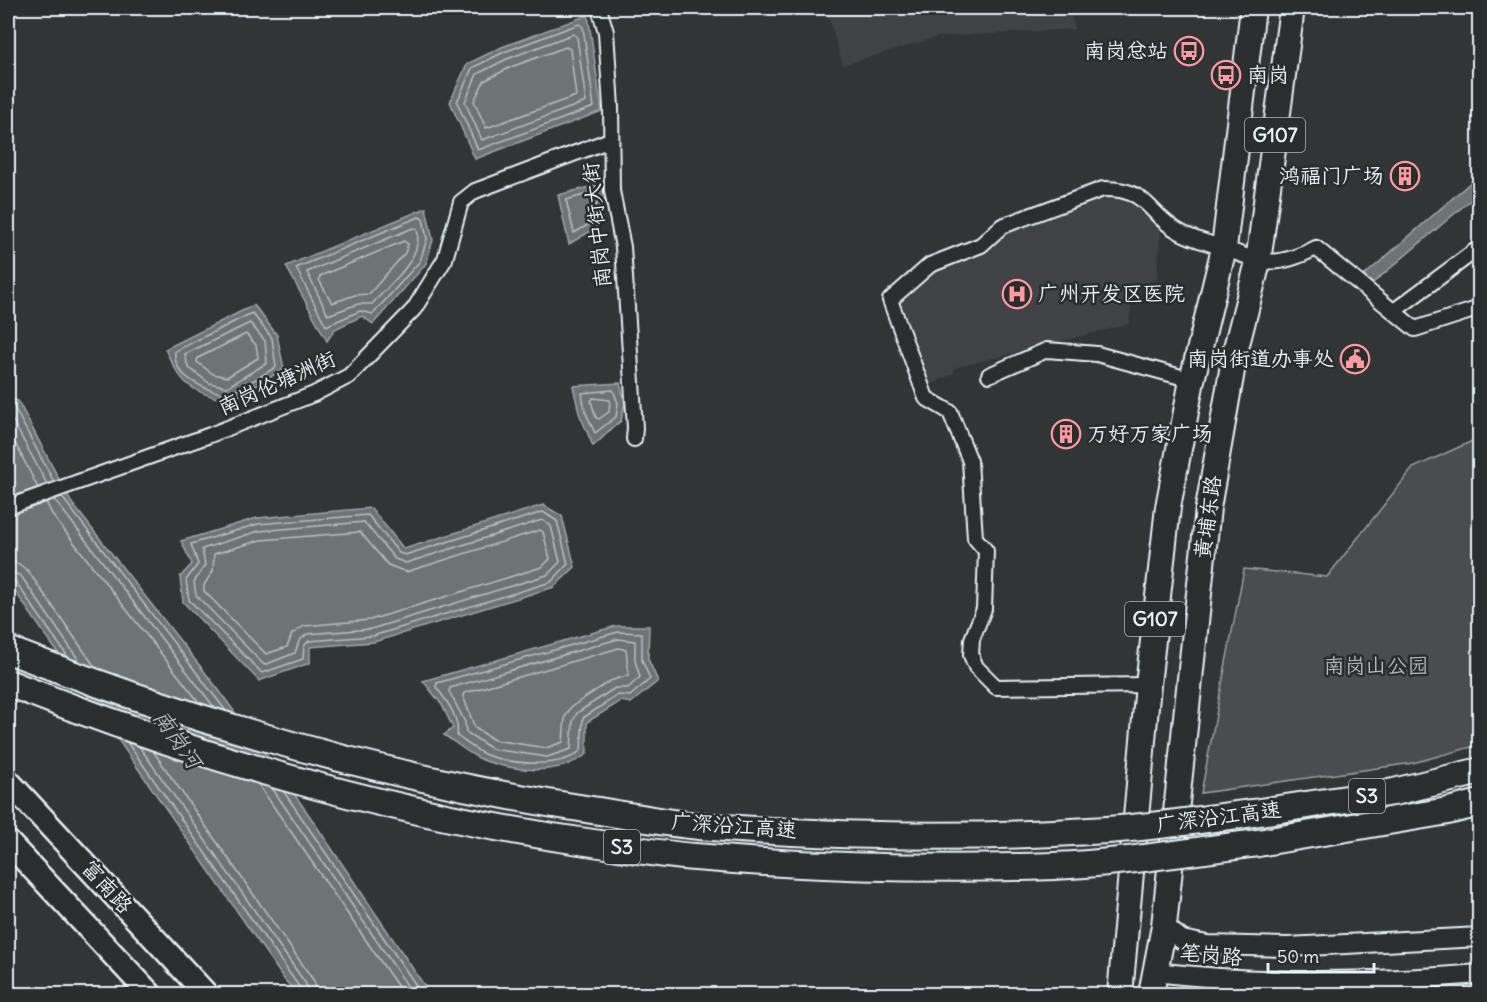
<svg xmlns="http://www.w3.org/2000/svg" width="1487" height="1002" font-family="Delius,'LXGW WenKai TC',sans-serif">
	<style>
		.built { fill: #3f4244 }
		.green { fill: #494d4f; stroke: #989fa4; stroke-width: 1.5 }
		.water { fill: #6e7376; stroke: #9fa5aa; stroke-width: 1.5 }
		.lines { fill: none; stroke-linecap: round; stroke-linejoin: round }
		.shore { stroke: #b7bfc4; stroke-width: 1.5 }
		.minor-casing { stroke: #e8f1f8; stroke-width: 18 }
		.tertiary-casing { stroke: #e8f1f8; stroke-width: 22 }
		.primary-casing { stroke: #e8f1f8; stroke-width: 27 }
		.trunk-casing { stroke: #e8f1f8; stroke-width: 28 }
		.motorway-casing { stroke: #e8f1f8; stroke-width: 30 }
		.minor { stroke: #2a2d2e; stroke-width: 14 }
		.tertiary { stroke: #2a2d2e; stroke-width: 18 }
		.primary { stroke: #2a2d2e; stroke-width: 22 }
		.trunk { stroke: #2a2d2e; stroke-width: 24 }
		.motorway { stroke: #2a2d2e; stroke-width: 26 }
		.motorway-bridge-casing { stroke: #e8f1f8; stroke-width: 30; stroke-linecap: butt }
		.motorway-bridge { stroke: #2a2d2e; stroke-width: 26 }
		.labels { text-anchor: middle; stroke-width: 5; stroke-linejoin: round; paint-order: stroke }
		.shield { fill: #2a2d2e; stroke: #afb6bb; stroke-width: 1.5 }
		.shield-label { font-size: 20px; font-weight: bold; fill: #e8f1f8 }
		.poi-label { font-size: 21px; fill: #e8f1f8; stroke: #2a2d2e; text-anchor: end }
		.street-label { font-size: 21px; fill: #e8f1f8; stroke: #2a2d2e }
		.park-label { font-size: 21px; fill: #b0b8bd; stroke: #2a2d2e }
		.water-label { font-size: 22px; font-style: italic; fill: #b1b8be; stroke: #2a2d2e }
	</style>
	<rect width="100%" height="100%" fill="#323536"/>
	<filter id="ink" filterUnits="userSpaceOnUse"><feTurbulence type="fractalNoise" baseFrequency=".0167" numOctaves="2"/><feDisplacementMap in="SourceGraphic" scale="12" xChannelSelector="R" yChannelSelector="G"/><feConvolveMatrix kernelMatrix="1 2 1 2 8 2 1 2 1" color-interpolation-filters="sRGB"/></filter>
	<g filter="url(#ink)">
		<g class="built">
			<polygon points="826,8 1069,8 1075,29 938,37 843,65"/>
			<polygon points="1107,195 1128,200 1161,226 1157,279 1133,288 1129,324 954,368 954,373 927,387 894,301 928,273 986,251 1016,227"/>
		</g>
		<polygon class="green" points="1479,438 1479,745 1413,763 1201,793 1244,569 1327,577 1413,468"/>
		<g class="water">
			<polygon points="588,15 602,111 475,159 450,102 467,64 502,47"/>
			<polygon points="1479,175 1479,193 1367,288 1358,281"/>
			<polygon points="602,184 605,197 596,228 569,244 558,195"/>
			<polygon points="426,208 433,240 426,264 373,324 362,316 335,329 327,341 286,266"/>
			<path d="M254,305L277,335L284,369L230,401C192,393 181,385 165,349Z"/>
			<path d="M620,383L625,403L621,421C610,428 601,441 593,446L579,413L573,386Z"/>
			<polygon points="8,398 18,401 71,502 218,689 307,812 430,994 297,994 284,979 10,584 8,578"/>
			<polygon points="543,505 562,516 575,567 554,587 374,642 310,647 310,663 259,681 183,602 180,577 192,564 181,541 257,518 371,508 404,549"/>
			<path d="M616,626H649L648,659L658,681L631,703L621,701L587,722V754C559,775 520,772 488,762C473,758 457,743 444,735L453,728L442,705L423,681Z"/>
		</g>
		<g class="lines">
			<g class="shore">
				<polygon points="579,24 583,27 594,107 478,150 457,102 472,68 504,52"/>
				<polygon points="573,34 577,37 586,102 482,140 465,102 477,74 507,59"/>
				<polygon points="566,47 570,49 576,96 486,128 474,101 484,81 511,67"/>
				<polygon points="595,192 599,197 591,223 574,233 566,200"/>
				<polygon points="419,217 423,219 427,239 420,261 373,314 360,311 326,326 296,268"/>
				<path d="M413,228L417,229C424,258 390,284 372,304H358L328,315L307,272Z"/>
				<polygon points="404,241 408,244 405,253 369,294 355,295 332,303 319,280 320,276"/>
				<path d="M252,313L272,338L276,367L229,395C208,391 172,378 175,351Z"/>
				<polygon points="250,323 265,341 267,363 227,387 209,383 188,367 185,354"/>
				<polygon points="246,334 256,345 258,358 227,377 213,374 197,362 198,358"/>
				<polygon points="613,390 618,403 616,417 595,433 585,411 582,393"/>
				<polygon points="593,398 610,400 609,412 599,419 596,418 591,401"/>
				<polyline points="8,404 14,407 54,482"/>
				<polyline points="8,412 47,484"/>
				<polyline points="8,429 38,488"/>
				<polyline points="62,497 226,711"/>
				<polyline points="54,499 214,707"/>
				<polyline points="46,502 53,516 199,702"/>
				<polygon points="543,512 557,521 568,564 551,582 373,636 309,641 304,646 303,659 262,673 189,600 186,580 198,564 191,544 258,524 368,515 399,553 405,555"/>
				<polygon points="542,520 551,526 560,562 547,575 371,629 307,634 299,641 295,653 264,665 196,595 194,582 205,565 202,549 259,531 364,522 395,559 406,563"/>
				<polygon points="540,530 543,532 550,559 542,567 370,620 304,626 292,634 287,647 266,654 204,591 204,585 213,571 214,554 261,540 360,532 388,565 406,572"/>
				<polyline points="8,561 19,564 28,571 95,667"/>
				<polyline points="8,570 21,576 80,662"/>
				<polyline points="8,578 15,581 68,657"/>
				<path d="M618,632L642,633V660L650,679L630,696L618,695L583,718L581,750C563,769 513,764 489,756C479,753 466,742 457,736C460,718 447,701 436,687L437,683Z"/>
				<polygon points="618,639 635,641 635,661 640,677 628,688 615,688 577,713 573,721 571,749 547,757 492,749 466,732 465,722 449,691 450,688"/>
				<polygon points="619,648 626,650 629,675 610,681 571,707 565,717 563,742 546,748 494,740 475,728 463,696 464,693"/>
				<polyline points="127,742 300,988 301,994"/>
				<polyline points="139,746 306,984 309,994"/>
				<polyline points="153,751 314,981 318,994"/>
				<polyline points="258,784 403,994"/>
				<polyline points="272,788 413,994"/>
				<polyline points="284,792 422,994"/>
			</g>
			<g class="minor-casing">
				<g id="minor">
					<polyline points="599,8 606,32 611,107 612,191 623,247 635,428 634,439"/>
					<polyline points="1394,311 1480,247"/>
					<polyline points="989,375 1047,350 1097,354 1192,380"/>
					<polyline points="8,507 210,435 314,394 349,376 414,309 445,259 461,202 475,191 610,140"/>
					<path d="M1148,685L996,687L976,667L971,655L972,639L984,609L986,551L975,538L970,461L950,412L926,398L890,300L930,265L981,245L1002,226L1103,189C1150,188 1147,215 1180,232C1192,239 1207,242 1220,247C1263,262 1272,270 1316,248L1415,329L1480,308"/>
				</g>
			</g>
			<g class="tertiary-casing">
				<g id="tertiary">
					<polyline points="1164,926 1182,940 1207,945 1288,947 1480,937"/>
					<path d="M1155,972C1263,985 1371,983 1480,974"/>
				</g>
			</g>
			<g class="primary-casing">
				<g id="primary">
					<polyline points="8,781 206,994"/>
					<polyline points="8,842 150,994"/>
				</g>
			</g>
			<g class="trunk-casing">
				<g id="trunk">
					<polyline points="1120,994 1148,685 1168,507 1192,380 1224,248 1253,8"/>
					<polyline points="1151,994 1164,926 1208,508 1236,348 1258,262 1292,8"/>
				</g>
			</g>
			<g class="motorway-casing">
				<g id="motorway">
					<polyline points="1253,813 1394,792 1480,771"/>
					<polyline points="1258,843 1448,811 1480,803"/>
				</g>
			</g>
			<use href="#minor" class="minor"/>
			<use href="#tertiary" class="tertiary"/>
			<use href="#primary" class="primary"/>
			<use href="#trunk" class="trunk"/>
			<use href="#motorway" class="motorway"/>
			<g class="motorway-bridge-casing">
				<g id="motorway-bridge">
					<path d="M8,650C196,723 392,780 592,810C627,815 663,823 699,826C834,837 972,839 1107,830C1156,827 1205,819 1253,813"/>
					<path d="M8,683C198,758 397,816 600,844C632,849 664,855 695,857C815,867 935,870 1054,866C1122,863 1191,851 1258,843"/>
				</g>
			</g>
			<use href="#motorway-bridge" class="motorway-bridge"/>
		</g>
	</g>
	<defs>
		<g id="bus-ring" transform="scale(1.5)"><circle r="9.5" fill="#2a2d2e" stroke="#ff9aa2" stroke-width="1.5"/><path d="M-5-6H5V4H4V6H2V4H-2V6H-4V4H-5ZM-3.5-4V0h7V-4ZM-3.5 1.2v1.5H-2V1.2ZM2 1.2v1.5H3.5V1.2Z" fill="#ff9aa2"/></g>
		<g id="building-ring" transform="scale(1.5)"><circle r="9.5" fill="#2a2d2e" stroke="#ff9aa2" stroke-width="1.5"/><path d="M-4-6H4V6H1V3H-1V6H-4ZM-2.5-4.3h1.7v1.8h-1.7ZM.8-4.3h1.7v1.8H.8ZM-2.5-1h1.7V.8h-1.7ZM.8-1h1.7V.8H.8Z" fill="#ff9aa2"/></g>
		<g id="hospital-ring" transform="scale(1.5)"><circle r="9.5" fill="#2a2d2e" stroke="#ff9aa2" stroke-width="1.5"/><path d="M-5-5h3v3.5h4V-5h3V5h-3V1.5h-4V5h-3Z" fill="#ff9aa2"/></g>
		<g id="civic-ring" transform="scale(1.5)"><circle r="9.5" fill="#2a2d2e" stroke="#ff9aa2" stroke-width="1.5"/><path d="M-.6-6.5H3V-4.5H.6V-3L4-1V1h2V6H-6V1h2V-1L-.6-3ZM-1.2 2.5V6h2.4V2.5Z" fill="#ff9aa2"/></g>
	</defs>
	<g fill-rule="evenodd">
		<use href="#bus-ring" x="1189" y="51"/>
		<use href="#bus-ring" x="1226" y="75"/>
		<use href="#building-ring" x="1405" y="176"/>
		<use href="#hospital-ring" x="1017" y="294"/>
		<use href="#civic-ring" x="1355" y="359"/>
		<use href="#building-ring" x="1066" y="434"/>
	</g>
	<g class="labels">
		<g class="shield">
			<rect x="1245" y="118" width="60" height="34" rx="4.5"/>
			<rect x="1125" y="602" width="60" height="34" rx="4.5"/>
			<rect x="1349" y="779" width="36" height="34" rx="4.5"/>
			<rect x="604" y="830" width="36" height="34" rx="4.5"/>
		</g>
		<g class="shield-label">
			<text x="1275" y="142">G107</text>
			<text x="1155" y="626">G107</text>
			<text x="1367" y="803">S3</text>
			<text x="622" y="854">S3</text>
		</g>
		<g class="poi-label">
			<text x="1168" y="58">南岗总站</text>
			<text x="1247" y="82" text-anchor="start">南岗</text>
			<text x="1384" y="183">鸿福门广场</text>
			<text x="1038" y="301" text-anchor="start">广州开发区医院</text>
			<text x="1334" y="366">南岗街道办事处</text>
			<text x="1087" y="441" text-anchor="start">万好万家广场</text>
		</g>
		<g class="street-label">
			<text transform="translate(597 225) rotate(-96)" y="7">南岗中街大街</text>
			<text transform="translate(277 383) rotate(-24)" y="7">南岗伦塘洲街</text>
			<text transform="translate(1208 517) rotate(-82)" y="7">黄埔东路</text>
			<text transform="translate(1219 817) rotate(-7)" y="7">广深沿江高速</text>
			<text transform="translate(734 826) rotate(4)" y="7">广深沿江高速</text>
			<text transform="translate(107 887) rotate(47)" y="7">富南路</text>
			<text transform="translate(1211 955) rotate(5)" y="7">笔岗路</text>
		</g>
		<g class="park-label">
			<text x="1376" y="673">南岗山公园</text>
		</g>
		<g class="water-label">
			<text transform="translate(178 739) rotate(55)" y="8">南岗河</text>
		</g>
	</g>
	<rect width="1487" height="1002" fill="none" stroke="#2a2d2e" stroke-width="30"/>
	<rect x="15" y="15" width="1457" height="972" fill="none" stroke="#e8f1f8" stroke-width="2" filter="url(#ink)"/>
	<path d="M1268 963v9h106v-9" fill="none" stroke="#e8f1f8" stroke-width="3"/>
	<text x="1277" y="963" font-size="18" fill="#e8f1f8" stroke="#2a2d2e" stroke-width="4.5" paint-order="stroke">50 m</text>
</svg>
